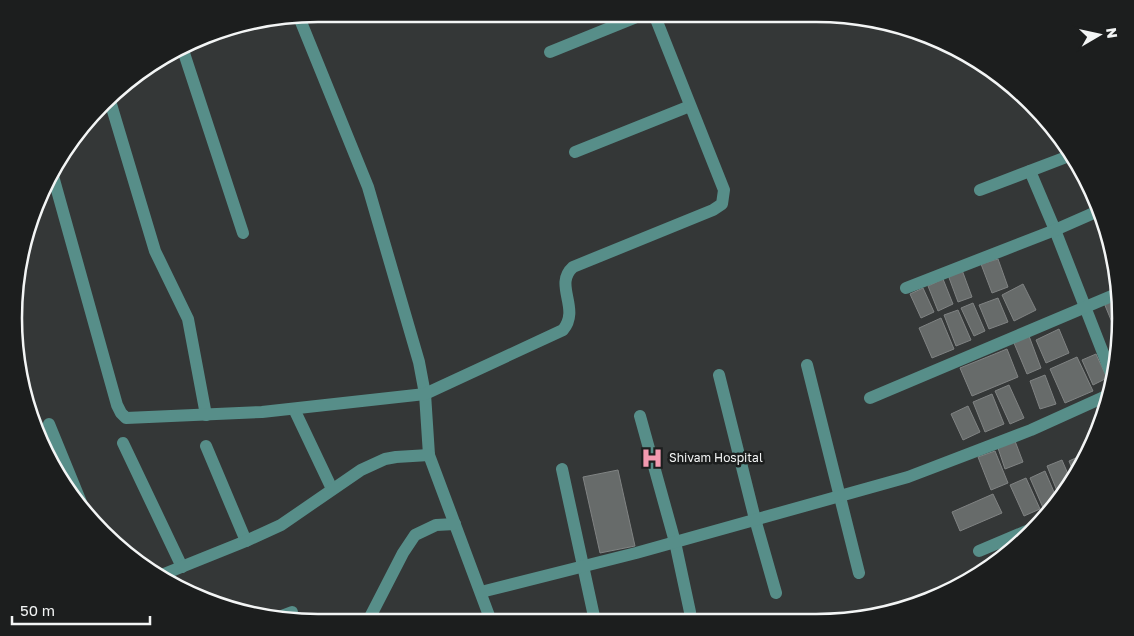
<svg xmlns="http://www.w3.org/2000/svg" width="1134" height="636" font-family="'Golos Text',sans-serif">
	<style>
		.building { fill: #676b6a; stroke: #808383 }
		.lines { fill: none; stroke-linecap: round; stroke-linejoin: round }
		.minor { stroke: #578e89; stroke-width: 12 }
		.labels { text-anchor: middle; stroke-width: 5; stroke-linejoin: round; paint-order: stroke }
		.poi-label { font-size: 12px; fill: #f3f5f5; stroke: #1c1e1e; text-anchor: start }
		.rim { fill: none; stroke: #f3f5f5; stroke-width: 2.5 }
	</style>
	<rect width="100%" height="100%" fill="#343737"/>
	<g class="building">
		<polygon points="998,259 1008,287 992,293 981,264"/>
		<polygon points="962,270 972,297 958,302 948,275"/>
		<polygon points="943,279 953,304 938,311 928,286"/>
		<polygon points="1023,284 1036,310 1014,321 1002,295"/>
		<polygon points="923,288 934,312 921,318 910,294"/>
		<polygon points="998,298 1008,322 989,329 979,305"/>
		<polygon points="1114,299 1116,332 1104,303"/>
		<polygon points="973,303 985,331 974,336 961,308"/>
		<polygon points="958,310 971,340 956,346 944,315"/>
		<polygon points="941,318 954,349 932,358 919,328"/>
		<polygon points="1059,329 1069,353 1046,363 1036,340"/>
		<polygon points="1029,336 1041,368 1027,374 1014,343"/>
		<polygon points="1007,349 1018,377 972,396 960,368"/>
		<polygon points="1096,354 1107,378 1093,385 1082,360"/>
		<polygon points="1077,357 1093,391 1065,403 1050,369"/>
		<polygon points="1045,375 1056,404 1040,409 1030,381"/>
		<polygon points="1009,385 1024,418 1010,424 995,391"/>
		<polygon points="992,394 1004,424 985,432 973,402"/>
		<polygon points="968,406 980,432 963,440 951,414"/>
		<polygon points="1015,441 1023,462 1005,469 998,448"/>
		<polygon points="995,451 1008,483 991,490 978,457"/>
		<polygon points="1078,457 1081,465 1075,476 1069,461"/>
		<polygon points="1062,460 1071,481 1059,496 1047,466"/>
		<polygon points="618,470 635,546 600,553 583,477"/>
		<polygon points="1045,471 1057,499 1052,506 1044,510 1030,478"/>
		<polygon points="1026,478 1040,509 1024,516 1010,485"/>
		<polygon points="993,494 1002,513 960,531 952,512"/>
	</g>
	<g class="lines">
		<g class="minor">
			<polyline points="299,17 368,187 419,362 425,394 429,455 491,621"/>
			<polyline points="183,50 243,233"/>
			<polyline points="550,52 644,14"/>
			<polyline points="110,101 155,251 188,319 206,415"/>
			<polyline points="575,152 690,106"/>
			<polyline points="1030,171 1055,230 1112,376"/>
			<path d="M53,176L117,405L121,413L126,418L262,412L425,394L563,330C581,308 553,285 573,267L713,210L722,204L724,190L654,14"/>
			<polyline points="980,190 1069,156"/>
			<polyline points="906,288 1055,230 1096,212"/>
			<polyline points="807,365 859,573"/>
			<polyline points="719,375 755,519 776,593"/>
			<polyline points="870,398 1114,295"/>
			<polyline points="294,409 332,489"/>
			<polyline points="640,416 675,542 690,612"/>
			<polyline points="49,424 85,512"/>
			<polyline points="123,443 182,567"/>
			<polyline points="206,446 246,541"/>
			<polyline points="562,469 595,621"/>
			<polyline points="979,551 1036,527"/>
			<polyline points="159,576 246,541 281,525 361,470 385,459 396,457 429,455"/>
			<polyline points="481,592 636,553 908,477 1031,430 1104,397"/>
			<polyline points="276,618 292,612"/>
			<polyline points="368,621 403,553 415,535 436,525 455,524"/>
		</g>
	</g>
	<defs>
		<g id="hospital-bare" transform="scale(1.725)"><path d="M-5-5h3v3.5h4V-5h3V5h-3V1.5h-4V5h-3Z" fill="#f29ab0" stroke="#1c1e1e" stroke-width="2.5" paint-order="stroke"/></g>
	</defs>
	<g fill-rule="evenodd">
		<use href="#hospital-bare" x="652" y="458"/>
	</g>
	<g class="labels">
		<g class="poi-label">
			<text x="669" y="462">Shivam Hospital</text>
		</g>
	</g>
	<path d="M0 0H1134V636H0ZM318 22H816A296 296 0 0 1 1112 318V318A296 296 0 0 1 816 614H318A296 296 0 0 1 22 318V318A296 296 0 0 1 318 22Z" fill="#1c1e1e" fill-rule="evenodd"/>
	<path class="rim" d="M318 22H816A296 296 0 0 1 1112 318V318A296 296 0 0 1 816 614H318A296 296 0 0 1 22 318V318A296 296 0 0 1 318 22Z"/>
	<g transform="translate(1099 35) rotate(81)" stroke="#1c1e1e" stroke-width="4" paint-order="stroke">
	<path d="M0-4L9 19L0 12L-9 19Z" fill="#f3f5f5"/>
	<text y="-8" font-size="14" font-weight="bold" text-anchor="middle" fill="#f3f5f5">N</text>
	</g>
	<path d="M12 616v8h138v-8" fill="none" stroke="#f3f5f5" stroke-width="2.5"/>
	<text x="20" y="616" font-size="15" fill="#f3f5f5" stroke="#1c1e1e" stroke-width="4" paint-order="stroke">50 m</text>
</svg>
